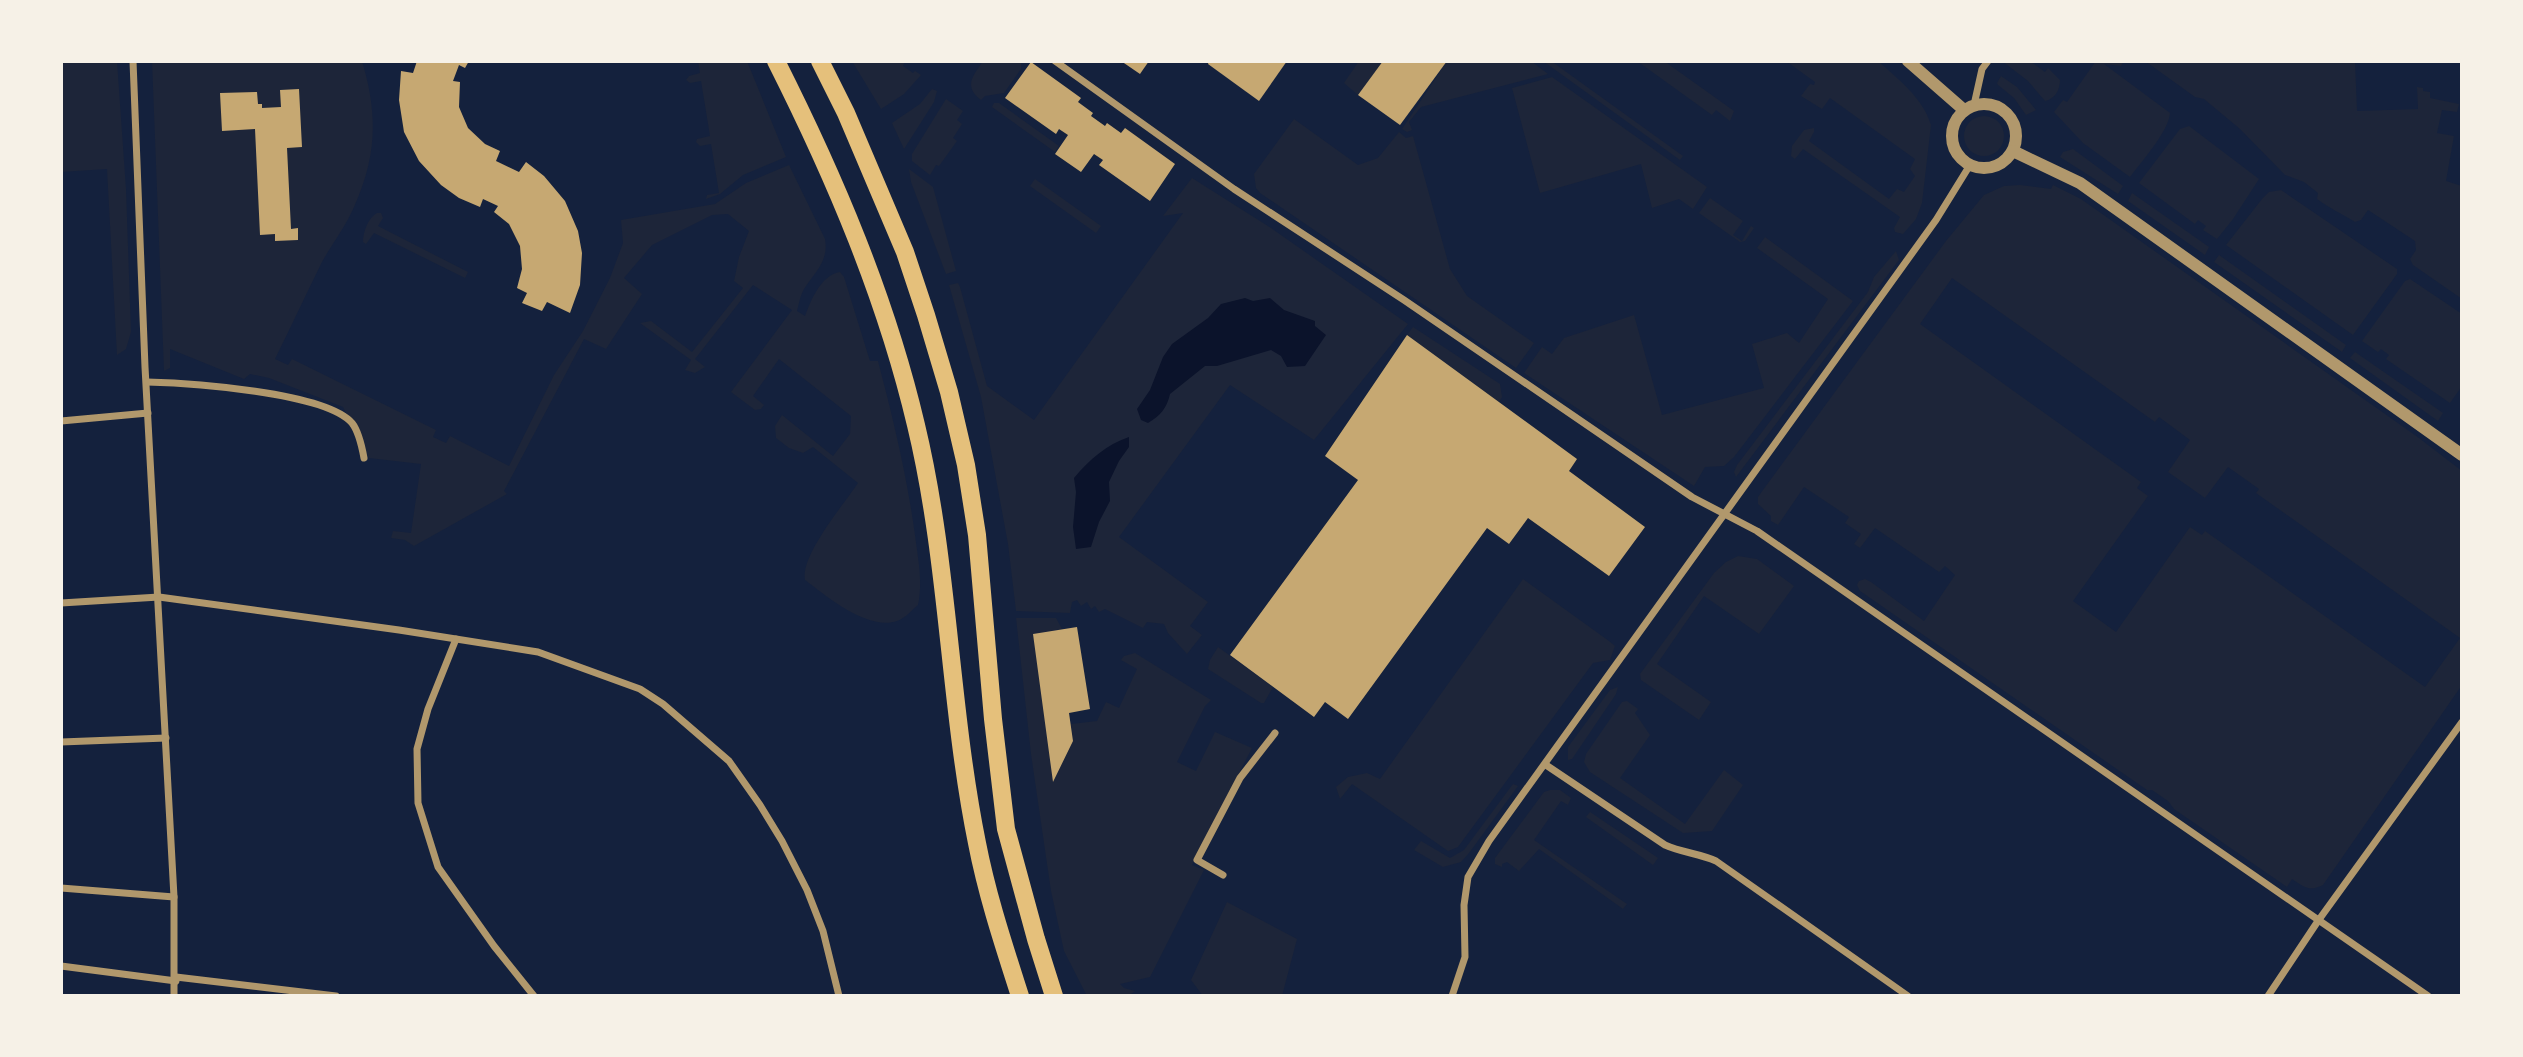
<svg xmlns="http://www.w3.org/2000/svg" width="2523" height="1057" font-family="'PT Sans Narrow',sans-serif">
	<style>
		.green { fill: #1d2539; fill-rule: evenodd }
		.water { fill: #0b132b }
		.building { fill: #c6a872 }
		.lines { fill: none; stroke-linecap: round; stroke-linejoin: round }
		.minor { stroke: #b1986c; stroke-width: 7 }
		.tertiary { stroke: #b1986c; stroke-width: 12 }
		.primary { stroke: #e5c07b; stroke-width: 18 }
	</style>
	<rect width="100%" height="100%" fill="#14213d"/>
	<g class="green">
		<polygon points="61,61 117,61 126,189 131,332 126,349 117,355 107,169 61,172"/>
		<path d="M152,61H362C378,114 377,156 354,207C346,226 332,244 322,262C306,294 291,327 275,359L288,365L292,359L436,430L433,437L446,443L450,436L509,466L554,375L583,331L610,278L623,243L621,220L715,204L746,183L789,165L825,239C829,261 815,272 804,289C800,296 799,304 797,311L805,316C811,300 821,275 840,272L844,277L870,361H878C893,418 907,476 915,535C918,559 923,581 918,605C912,610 904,619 897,621C868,631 826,596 805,580C800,556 844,504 858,483L813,447L803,453L789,448L776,438L775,426L782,415L833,456L850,434L851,416L779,359L753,396L764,405L761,409L755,410L731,392L792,310L753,285L695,359L705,367L695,373L685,370L691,360L640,323L651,321L692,352L743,288L734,281L739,257L749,231L728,214L712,215L652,245L624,278L642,294L606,349L584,339L504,491L507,494L414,546L405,540L391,538L393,531L411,533L421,464L369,458L343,407L269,378L250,374L244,379L170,349V368L164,371Z"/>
		<polygon points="698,61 747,61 786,157 743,175 720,194 706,199 707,195 719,193 711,144 700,146 696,142 697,139 710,136 701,81 690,83 686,80 689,76 700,73"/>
		<polygon points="852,61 905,61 903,66 913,73 915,71 921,75 904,94 881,109"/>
		<path d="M983,61H1021V69L1004,93L985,96L981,100C963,86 973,76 983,61Z"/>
		<polygon points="1359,61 1383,61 1358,95 1344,83"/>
		<polygon points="1447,61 1531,61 1548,74 1421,107 1409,122 1412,130 1407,132 1402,129"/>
		<polygon points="1543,61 1551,61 1683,156 1680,160"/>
		<polygon points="1637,61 1664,61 1734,111 1730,121 1716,110 1712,115"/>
		<path d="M1786,61H1878C1898,79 1923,98 1931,125L1922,203L1916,219L1903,234L1895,232L1894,228L1900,217L1803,149L1795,159L1791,156L1792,146L1804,130L1814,128V132L1809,141L1889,199L1897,189L1904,192L1915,176L1910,169L1915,159L1830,98L1822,109L1801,96L1810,84L1814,85L1815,82Z"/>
		<path d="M2002,61H2030L2045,72L2048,68L2060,80C2060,90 2055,99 2045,101L2028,81Z"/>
		<path d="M2096,61H2124L2121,66L2104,64L2170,113C2169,131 2141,162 2130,177L2083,143L2054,112L2063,100L2067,102Z"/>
		<path d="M2145,61H2355L2357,111L2418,109L2417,87L2423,88V91L2430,92V98L2459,104L2457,112L2442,110L2437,133L2454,136L2446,181L2462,186V299L2413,265L2410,259L2416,250L2415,241L2368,210L2361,220L2355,222C2342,214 2329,208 2317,199L2318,193L2304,182L2285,175L2240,129L2204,99L2195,97Z"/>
		<polygon points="2001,76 2017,87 2036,110 2026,115 2014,98 1998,85 1997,83"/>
		<polygon points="1552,77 1707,187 1693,209 1679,199 1652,208 1641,164 1540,193 1512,88"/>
		<polygon points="932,89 937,91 934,102 904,149 892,123 920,104"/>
		<polygon points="946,99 963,111 957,120 962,124 953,138 957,141 939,166 936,165 930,175 912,161 912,154"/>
		<polygon points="994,103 999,103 1059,146 1055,152 992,107"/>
		<circle cx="1984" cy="136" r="20"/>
		<polygon points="1294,119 1358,165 1378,158 1399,132 1406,138 1413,136 1450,269 1467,296 1534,343 1516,368 1260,193 1256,188 1254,174"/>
		<polygon points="2189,126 2259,179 2233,219 2217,239 2203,230 2206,226 2198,220 2195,224 2139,183 2180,129"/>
		<polygon points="2073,149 2123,186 2118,194 2060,157 2063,152"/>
		<polygon points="909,169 933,187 956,271 946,274 911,182"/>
		<polygon points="1192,178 1271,228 1408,324 1314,440 1230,385 1119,537 1208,602 1190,626 1202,635 1187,654 1168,633 1164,624 1147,622 1143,628 1105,609 1099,612 1095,606 1091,609 1087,602 1081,606 1077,600 1072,602 1070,613 1016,611 1008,544 981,397 949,285 958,283 960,287 987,386 1034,420 1183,213 1163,216"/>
		<polygon points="1035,179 1101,226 1096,233 1030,186"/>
		<path d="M2020,185L2051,189L2053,185L2081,199L2419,438L2462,471V685L2323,885C2309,892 2304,887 2292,879L2287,887L2174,809L2168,801L2152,790H2147L1860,591L1857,585L1859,581L1865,579L1871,582L1924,621L1955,575L1945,566L1939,572L1875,528L1860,548L1854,544L1861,534L1845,523L1849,517L1804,487L1778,525L1771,521V516L1758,504V497L1763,490L1946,241L1984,195L2004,186ZM1952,278L2155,422L2159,417L2190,440L2168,472L2205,498L2228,467L2259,489L2256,493L2460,638L2425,687L2205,531L2202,535L2190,527L2116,632L2073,601L2148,496L2137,488L2141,482L1920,324Z"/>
		<polygon points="2281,190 2397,269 2397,274 2353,335 2226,245 2262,199 2269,192"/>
		<polygon points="2132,193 2209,247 2205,255 2128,201"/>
		<polygon points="1710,198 1743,221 1733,235 1742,241 1751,226 1754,228 1745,241 1740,242 1699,213"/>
		<path d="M377,213H381L383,218L378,226L468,272L465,278L374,233L366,244L363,242C363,232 368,218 377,213Z"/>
		<polygon points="1765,237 1853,301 1734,457 1724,466 1705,467 1694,486 1524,373 1542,347 1552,354 1564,338 1634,315 1662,415 1764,388 1752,344 1787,333 1799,343 1828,299 1757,248"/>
		<polygon points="1896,251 1899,260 1736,477 1734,472 1737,465 1868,292 1874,277"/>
		<polygon points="2219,255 2346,345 2342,352 2214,262"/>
		<polygon points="2410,279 2462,314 2462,386 2450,403 2386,359 2389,355 2381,349 2378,352 2362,341 2405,281"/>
		<polygon points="1413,327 1500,384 1502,397 1499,402 1407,335"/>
		<polygon points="2355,352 2443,413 2438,421 2350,358"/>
		<polygon points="1738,556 1757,559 1794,586 1759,634 1704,596 1657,664 1711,702 1699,720 1641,680 1640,674 1714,573 1726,562"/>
		<polygon points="1523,579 1609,641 1615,646 1610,660 1593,663 1458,847 1448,851 1352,784 1340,799 1336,787 1348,777 1367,773 1380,779"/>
		<polygon points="1016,618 1056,618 1062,629 1034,634 1054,780 1073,741 1071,724 1097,721 1106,702 1119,708 1137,669 1121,660 1124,656 1135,653 1211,700 1205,706 1177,762 1196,771 1215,732 1252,748 1192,865 1204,870 1150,977 1120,984 1124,988 1135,991 1128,996 1087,996 1064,951 1051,891 1031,754"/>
		<polygon points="1218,647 1273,687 1264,703 1261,703 1208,669 1210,660"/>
		<polygon points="1618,687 1616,694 1572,759 1568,760 1568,747 1610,690"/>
		<polygon points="1627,701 1638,709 1635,713 1650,735 1620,778 1685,824 1724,770 1743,785 1712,831 1683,833 1590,772 1584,762 1586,754 1622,702"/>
		<polygon points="1513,784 1518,786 1469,853 1461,862 1443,867 1414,850 1421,841 1450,858 1464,850"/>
		<polygon points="1550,790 1560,790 1571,798 1568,805 1561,801 1534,840 1627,904 1623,909 1539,849 1519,871 1507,862 1502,864 1502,867 1495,864 1495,858 1544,792"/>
		<polygon points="1590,812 1596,816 1658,858 1653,865 1586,817"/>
		<polygon points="1227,902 1297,939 1282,996 1203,996 1191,980"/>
	</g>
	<g class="water">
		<path d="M1245,298L1253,301L1270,298L1284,310L1315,321V326L1326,335L1305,366L1287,367L1281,356L1271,350L1217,366H1205L1170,394C1167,408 1160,416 1148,423L1141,420L1137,409L1150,390L1163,357L1172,344L1208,318L1221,304Z"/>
		<path d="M1129,437V447L1119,461L1109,482L1110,501L1099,522L1091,547L1076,549L1073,527L1076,492L1074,478C1090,459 1106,445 1129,437Z"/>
	</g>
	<g class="building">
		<polygon points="417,61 469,61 465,68 459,65 453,81 460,82 459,107 468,128 485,144 500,151 496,161 519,172 526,162 544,176 565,201 578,231 582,253 580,285 570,313 547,302 542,311 522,303 527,293 517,288 522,269 520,246 509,224 494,212 498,206 483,199 480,207 459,198 441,185 419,161 404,132 399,100 401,71 413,73"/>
		<polygon points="1121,61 1149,61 1140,74"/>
		<polygon points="1209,61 1287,61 1259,101 1208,64"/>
		<polygon points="1383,61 1447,61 1400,125 1358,95"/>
		<polygon points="1031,62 1081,98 1078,102 1093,113 1091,116 1105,126 1107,123 1121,133 1125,128 1175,164 1150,201 1099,165 1103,160 1094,154 1081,172 1055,154 1068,135 1059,129 1056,134 1005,98"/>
		<polygon points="299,89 302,147 287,148 291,229 298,228 298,240 275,241 275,234 260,235 255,129 222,131 220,93 257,92 258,104 262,104 262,108 281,107 280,90"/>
		<polygon points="1407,335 1577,459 1569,471 1645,527 1609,576 1528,518 1509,544 1487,528 1348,719 1325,702 1314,717 1230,655 1358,480 1325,456"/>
		<polygon points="1077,627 1090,709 1069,713 1073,741 1053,782 1033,634"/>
	</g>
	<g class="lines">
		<g class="minor">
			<polyline points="133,61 145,367 174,897 174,996"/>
			<polyline points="1055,61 1234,189 1404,300 1692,497 1757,531 2428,996"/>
			<polyline points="1974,105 1982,69 1988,61"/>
			<path d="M147,382C189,383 325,392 352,423C359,432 362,447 364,458"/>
			<polyline points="61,421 148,413"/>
			<polyline points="61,603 159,597 399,630 538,652 640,689 663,704 729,761 760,805 782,841 807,890 823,931 839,996"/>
			<polyline points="456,639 428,709 417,749 418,803 438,867 494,946 534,996"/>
			<polyline points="61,742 166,738"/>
			<path d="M1546,765L1665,845C1683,853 1698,853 1716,861L1908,996"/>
			<polyline points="1223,875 1197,860 1240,778 1275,733"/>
			<polyline points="61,888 174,897"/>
			<polyline points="61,966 176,981"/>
			<polyline points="176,977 336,996"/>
			<polyline points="1452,996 1465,957 1464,905 1468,877 1489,841 1936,220 1970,165"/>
			<polyline points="2268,996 2318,921 2462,722"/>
		</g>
		<g class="tertiary">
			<polyline points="1908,61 1964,110"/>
			<circle cx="1984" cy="136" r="32"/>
			<polyline points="2013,151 2080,183 2462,455"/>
		</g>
		<g class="primary">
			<path d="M776,61C835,178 886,298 916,425C949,562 949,705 977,843C987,895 1004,946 1020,996"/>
			<polyline points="820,61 846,113 905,252 926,315 949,392 966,465 977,535 993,719 1006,829 1036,939 1054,996"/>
		</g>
	</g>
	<rect width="2523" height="1057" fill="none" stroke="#f6f1e7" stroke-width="126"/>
</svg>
